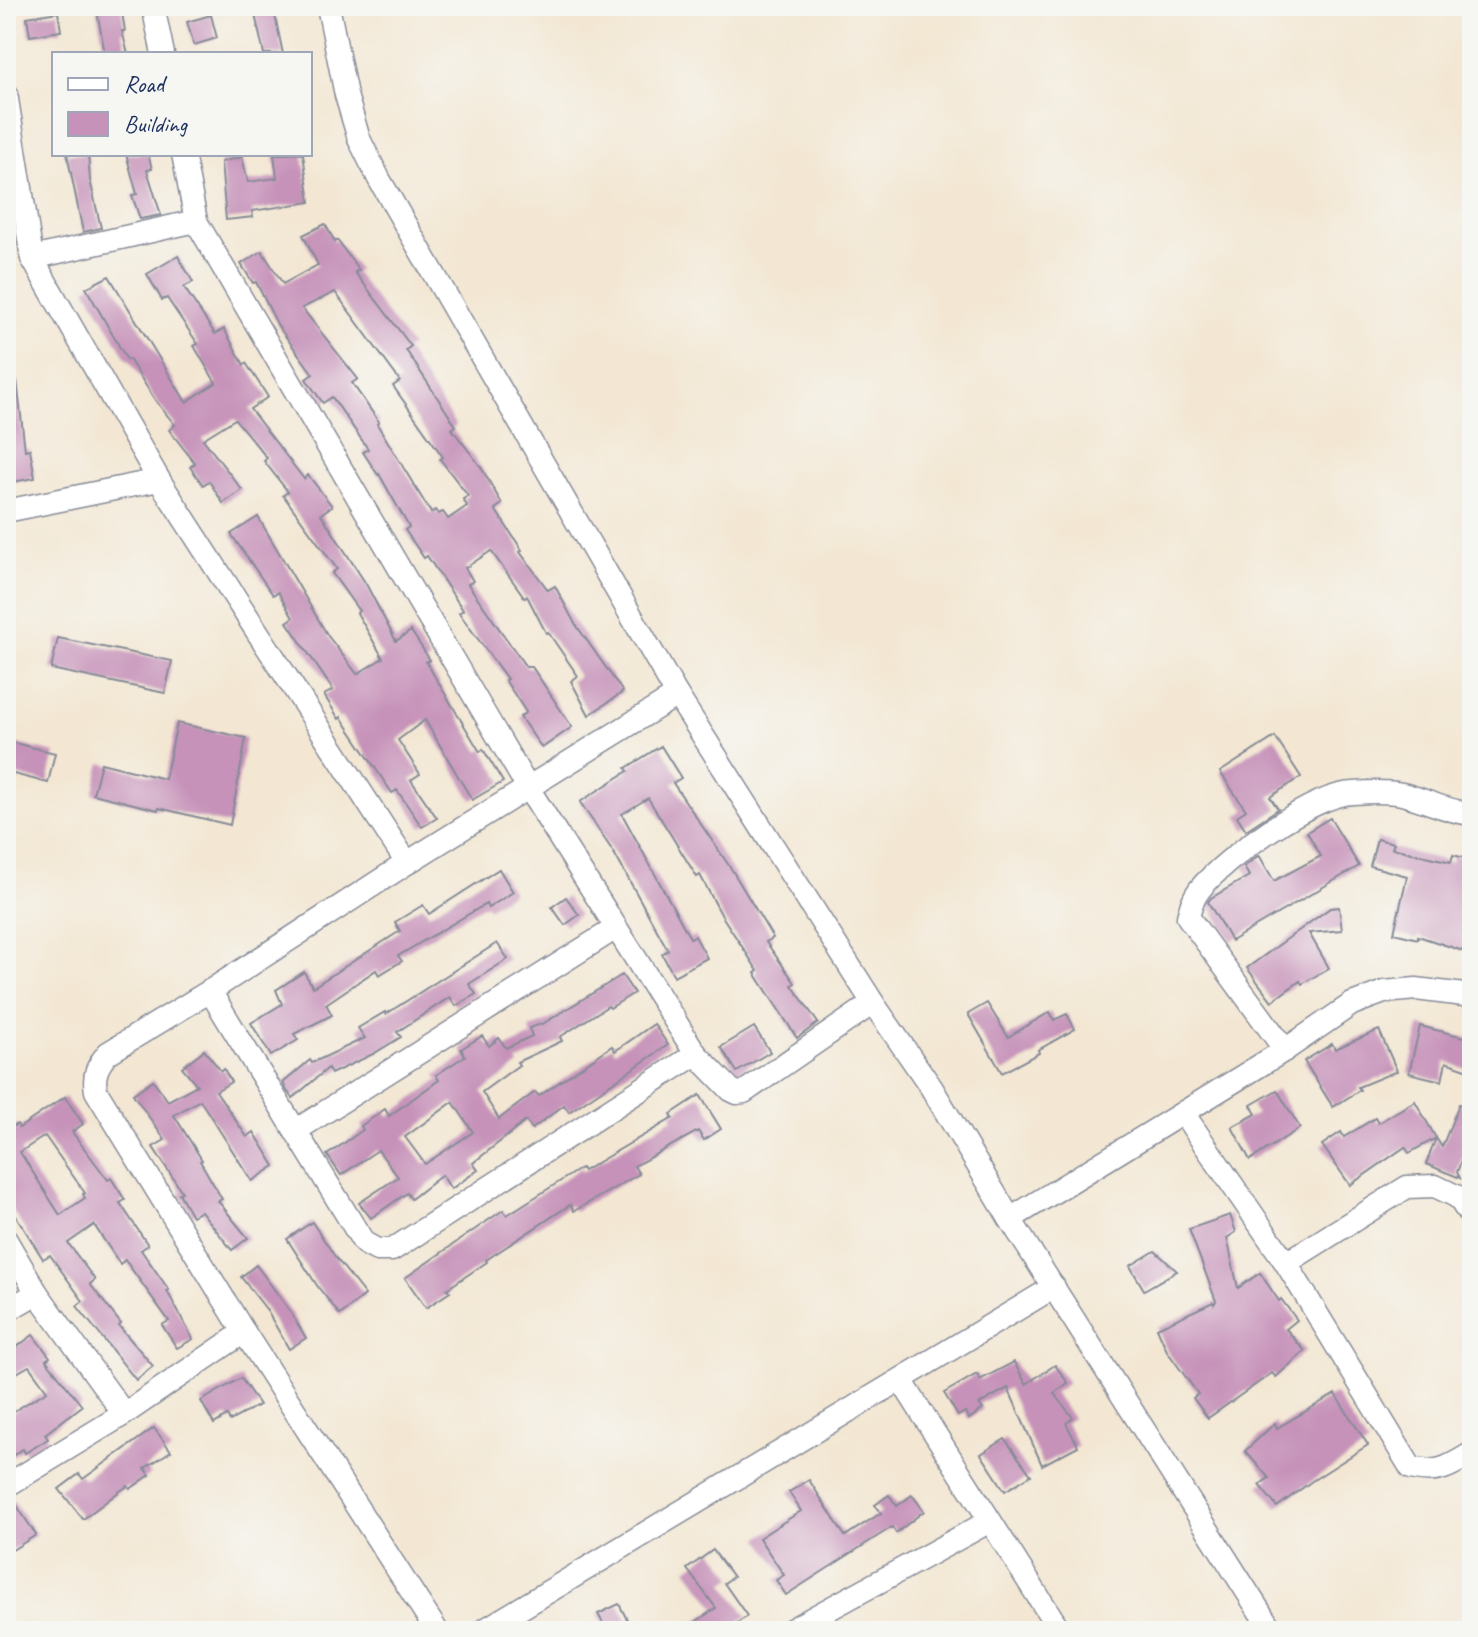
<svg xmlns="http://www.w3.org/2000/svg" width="1478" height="1637" font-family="Caveat,sans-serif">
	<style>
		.building { fill: #c692b9; fill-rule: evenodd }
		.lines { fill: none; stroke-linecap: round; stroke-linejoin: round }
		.minor-casing { stroke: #878b98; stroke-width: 25 }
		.minor { stroke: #fff; stroke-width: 22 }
	</style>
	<rect width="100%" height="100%" fill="#f6f6f2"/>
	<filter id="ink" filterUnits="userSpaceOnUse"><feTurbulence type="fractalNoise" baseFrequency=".0125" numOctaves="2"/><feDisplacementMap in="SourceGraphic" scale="16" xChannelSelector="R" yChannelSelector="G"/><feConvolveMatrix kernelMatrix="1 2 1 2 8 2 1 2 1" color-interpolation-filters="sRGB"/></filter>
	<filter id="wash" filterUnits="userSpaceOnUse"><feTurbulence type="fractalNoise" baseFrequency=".006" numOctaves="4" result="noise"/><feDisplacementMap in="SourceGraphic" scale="32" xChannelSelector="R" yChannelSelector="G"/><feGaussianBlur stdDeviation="1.8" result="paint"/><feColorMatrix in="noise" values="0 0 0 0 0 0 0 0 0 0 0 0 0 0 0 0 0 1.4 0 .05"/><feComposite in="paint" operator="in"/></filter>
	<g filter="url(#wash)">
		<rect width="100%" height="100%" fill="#f3e7d3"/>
		<g id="blocks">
			<g class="building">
				<polygon points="96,6 121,6 125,31 122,31 128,54 105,54"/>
				<polygon points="253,6 273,6 283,54 264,54"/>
				<polygon points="58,12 61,31 30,36 27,17"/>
				<polygon points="211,15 217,38 194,45 187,22"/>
				<polygon points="67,154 88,154 90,180 101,228 83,232"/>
				<polygon points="126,154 148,154 152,169 147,170 161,215 140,219 132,195 137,194"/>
				<polygon points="274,154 303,154 310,202 252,211 253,217 226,220 221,162 242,157 248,182 277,178"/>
				<path d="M325,224L335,242L337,240L359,270L355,272L411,346L406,350L456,426L452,429L481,467L502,504L495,509L522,550L520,552L548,590L555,586L574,622L623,692L589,715L571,681L578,676L548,632L546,633L527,596L525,598L491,551L465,568L473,581L468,584L526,667H532L572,727L542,748L520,717L526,712L505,680L507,679L459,613L463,610L427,556L424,558L405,530L409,527L379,474L378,475L363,452L368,449L332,397L323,403L306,379L313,374L278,326L256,282L253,283L241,264L262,251L283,284L318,265L303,235ZM335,292L400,381L393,386L443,457L440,459L468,496L463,499L467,506L448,519L443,512L438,514L435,510L431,513L377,424L379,422L352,383L358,379L302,308Z"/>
				<polygon points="178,256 193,282 184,287 215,334 224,329 244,365 246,363 268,397 250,409 304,479 308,475 332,506 321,514 366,584 396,641 411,631 430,660 426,662 480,752 483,749 503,782 472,800 425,720 398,740 420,774 411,780 437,818 422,827 397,790 392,793 341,717 339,719 324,695 333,690 287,622 293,618 278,592 273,595 231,534 258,517 328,636 357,674 383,658 357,613 359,611 332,573 337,569 283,495 288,492 264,461 267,458 235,419 203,439 242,490 223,503 209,481 203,485 190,467 195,463 169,430 175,425 155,400 129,359 127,360 86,288 109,276 186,402 216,383 194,346 198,344 167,298 162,300 147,274"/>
				<polygon points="6,381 17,381 25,450 30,449 35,478 6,483"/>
				<polygon points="58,638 172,661 165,693 51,669"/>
				<polygon points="177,723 246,738 230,825 159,808 158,810 93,794 101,763 165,779"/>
				<polygon points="1275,737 1301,777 1270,797 1278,809 1246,830 1237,816 1246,810 1220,772"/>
				<polygon points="6,741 55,753 48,783 6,772"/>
				<polygon points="661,746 681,778 673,783 732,870 773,938 766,942 795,983 792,985 818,1023 797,1038 755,973 758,971 722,916 700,875 697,877 648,798 622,814 690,938 695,936 707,958 674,976 662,954 668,950 614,853 580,802 628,771 626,768"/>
				<polygon points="1330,818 1359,866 1231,941 1208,902 1211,898 1249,876 1244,867 1259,855 1274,881 1321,856 1307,832"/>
				<polygon points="1377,839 1394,843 1392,848 1451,862 1453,855 1472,860 1472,954 1418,936 1418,939 1394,933 1407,876 1370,866"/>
				<polygon points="499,869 513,892 488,908 486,904 398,956 402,961 379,975 376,970 326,1004 332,1015 294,1034 298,1040 271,1056 251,1023 282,1004 276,990 304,972 313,987 400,931 395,922 423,905 429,914"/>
				<polygon points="566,897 579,915 565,925 552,907"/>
				<polygon points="1339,907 1342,930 1309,933 1329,968 1302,984 1300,981 1272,1001 1247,968 1330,908"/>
				<polygon points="497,943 508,959 469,984 476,994 456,1006 450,997 397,1032 401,1037 373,1054 331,1074 328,1068 293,1098 287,1091 283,1083 310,1060 312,1063 365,1038 358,1028 385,1012 386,1014"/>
				<path d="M622,975L634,993L610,1008L608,1006L560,1037L562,1041L517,1062L519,1065L482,1092L499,1119L535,1092L539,1096L612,1046L615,1051L654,1024L668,1045L569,1112L564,1105L532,1129L526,1121L473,1163L478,1170L451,1189L442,1175L411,1199L407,1193L371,1218L359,1203L398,1177L378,1150L341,1175L327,1155L363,1130L361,1126L385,1109L389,1116L439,1080L436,1075L465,1056L461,1049L482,1036L489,1046L499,1038L506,1048L532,1036L529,1028L544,1023ZM453,1102L473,1132L425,1164L405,1137Z"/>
				<polygon points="987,1003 1008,1037 1050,1012 1054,1020 1067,1014 1075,1029 1038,1050 1039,1053 1002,1073 968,1014"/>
				<polygon points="1420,1026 1472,1039 1472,1071 1446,1062 1442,1081 1409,1073"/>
				<polygon points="754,1027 770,1052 737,1072 721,1047"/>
				<polygon points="1379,1030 1397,1071 1358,1087 1360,1090 1333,1107 1304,1061 1332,1044 1335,1049"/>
				<polygon points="204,1050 221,1071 224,1069 231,1082 216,1091 247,1137 254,1132 275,1166 252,1181 200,1100 174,1115 202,1160 200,1161 222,1199 218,1201 248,1238 232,1250 201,1211 192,1216 179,1193 182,1192 153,1147 165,1140 133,1094 153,1080 168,1101 197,1085 182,1067"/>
				<polygon points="1277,1090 1300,1128 1250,1160 1232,1127 1256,1114 1251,1105"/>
				<polygon points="700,1095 721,1129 704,1140 698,1131 634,1166 639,1174 574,1211 570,1205 486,1260 487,1262 447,1289 450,1292 426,1308 405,1278 503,1210 507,1215 581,1168 583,1171 673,1118 671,1114"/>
				<path d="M65,1097L83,1124L72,1132L108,1180L111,1178L125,1200L120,1203L148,1245L141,1250L169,1290L167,1291L193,1339L177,1348L162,1325L169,1321L125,1260L120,1264L94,1225L68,1243L95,1280L90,1284L121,1324L119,1326L153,1366L136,1380L77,1306L83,1301L50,1255L43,1259L6,1200V1130L17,1124L19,1128ZM45,1136L85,1193L83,1194L85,1198L60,1215L20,1152Z"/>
				<polygon points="1415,1101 1436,1138 1409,1153 1405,1147 1350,1185 1322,1145 1341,1132 1344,1137 1375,1118 1378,1123"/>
				<polygon points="1459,1104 1472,1109 1472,1134 1457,1172 1460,1178 1426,1164 1436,1138 1442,1147"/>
				<polygon points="1230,1215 1236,1232 1227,1238 1238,1288 1260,1273 1279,1301 1281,1299 1297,1320 1286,1329 1305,1351 1276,1377 1272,1373 1208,1418 1193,1398 1198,1394 1167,1351 1157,1328 1213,1302 1214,1304 1216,1301 1189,1229"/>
				<polygon points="312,1222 336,1258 365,1295 340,1315 318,1287 287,1239"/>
				<polygon points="1155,1251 1177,1271 1144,1290 1130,1266"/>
				<polygon points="256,1265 288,1308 306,1338 289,1349 266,1309 241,1277"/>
				<polygon points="33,1335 50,1357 46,1360 82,1406 45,1434 48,1439 25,1453 23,1449 6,1460 6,1416 47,1391 29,1366 6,1379 6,1355"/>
				<polygon points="1014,1362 1026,1384 1055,1365 1068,1383 1054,1393 1073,1418 1066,1423 1078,1446 1042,1465 1008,1388 979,1404 983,1409 969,1419 965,1412 958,1416 944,1393 977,1374 980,1380"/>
				<polygon points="241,1378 259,1405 230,1421 227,1416 214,1424 201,1401"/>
				<polygon points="1335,1394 1368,1445 1312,1481 1277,1507 1259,1485 1269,1478 1245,1451 1275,1423 1277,1428"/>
				<polygon points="154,1428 171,1451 145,1468 150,1475 130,1489 128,1486 120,1491 83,1519 59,1489 79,1474 83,1479"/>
				<polygon points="1005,1439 1031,1475 1005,1491 981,1454"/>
				<polygon points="809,1480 845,1536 881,1513 875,1505 889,1495 897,1506 912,1495 924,1511 896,1533 892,1527 786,1595 776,1580 784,1575 759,1538 801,1511 789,1492"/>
				<polygon points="12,1498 36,1535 6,1554 6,1500"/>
				<polygon points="713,1550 733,1577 724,1583 747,1616 726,1631 682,1631 716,1608 687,1569"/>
				<polygon points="619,1604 633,1631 607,1631 598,1614"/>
			</g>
		</g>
	</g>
	<g filter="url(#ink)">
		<use href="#blocks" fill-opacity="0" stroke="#878b98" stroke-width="2"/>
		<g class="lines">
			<g class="minor-casing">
				<g id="minor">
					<polyline points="153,6 163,54"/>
					<polyline points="328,6 346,95 359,139 379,179 677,695 873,1003 931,1087 1010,1219 1272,1631"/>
					<polyline points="6,93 32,258 159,480 407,863"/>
					<polyline points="183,154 196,221 528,788 696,1054 731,1090 737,1093 744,1092 873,1003"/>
					<polyline points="32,258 196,221"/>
					<polyline points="6,511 159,480"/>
					<polyline points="210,991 364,1243 377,1250 392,1250 696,1054"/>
					<path d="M1285,1050L1188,917C1191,906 1193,898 1200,889C1225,858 1313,794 1353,793C1368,792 1387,791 1402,794C1427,800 1444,811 1472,814"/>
					<path d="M1183,1113L1286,1263L1411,1468C1438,1475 1449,1467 1472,1453"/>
					<polyline points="295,1131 616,928"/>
					<polyline points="1010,1219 1285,1050 1352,1004 1384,992 1416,989 1472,996"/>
					<polyline points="6,1240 37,1293 124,1414"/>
					<polyline points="1286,1263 1407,1187 1435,1186 1458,1197 1472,1218"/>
					<polyline points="6,1311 37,1293"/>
					<polyline points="901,1380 1060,1631"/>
					<polyline points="6,1486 124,1414 244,1332"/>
					<path d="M437,1631L244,1332L96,1091C93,1075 97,1066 108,1053L210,991L407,863L677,695"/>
					<polyline points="483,1631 1054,1287"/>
					<polyline points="789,1631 990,1521"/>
				</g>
			</g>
			<use href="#minor" class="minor"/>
		</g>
	</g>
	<rect width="1478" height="1637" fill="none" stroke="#f6f6f2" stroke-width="32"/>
	<rect x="52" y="52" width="260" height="104" fill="#f6f6f2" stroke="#9ea6b7" stroke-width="2"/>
	<rect x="68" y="78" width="40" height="12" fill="#ffffff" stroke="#9ea6b7" stroke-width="2"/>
	<text x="124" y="92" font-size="24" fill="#1b2f5e">Road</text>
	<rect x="68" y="112" width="40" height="24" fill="#c692b9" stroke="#9ea6b7" stroke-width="2"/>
	<text x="124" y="132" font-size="24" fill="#1b2f5e">Building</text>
</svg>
